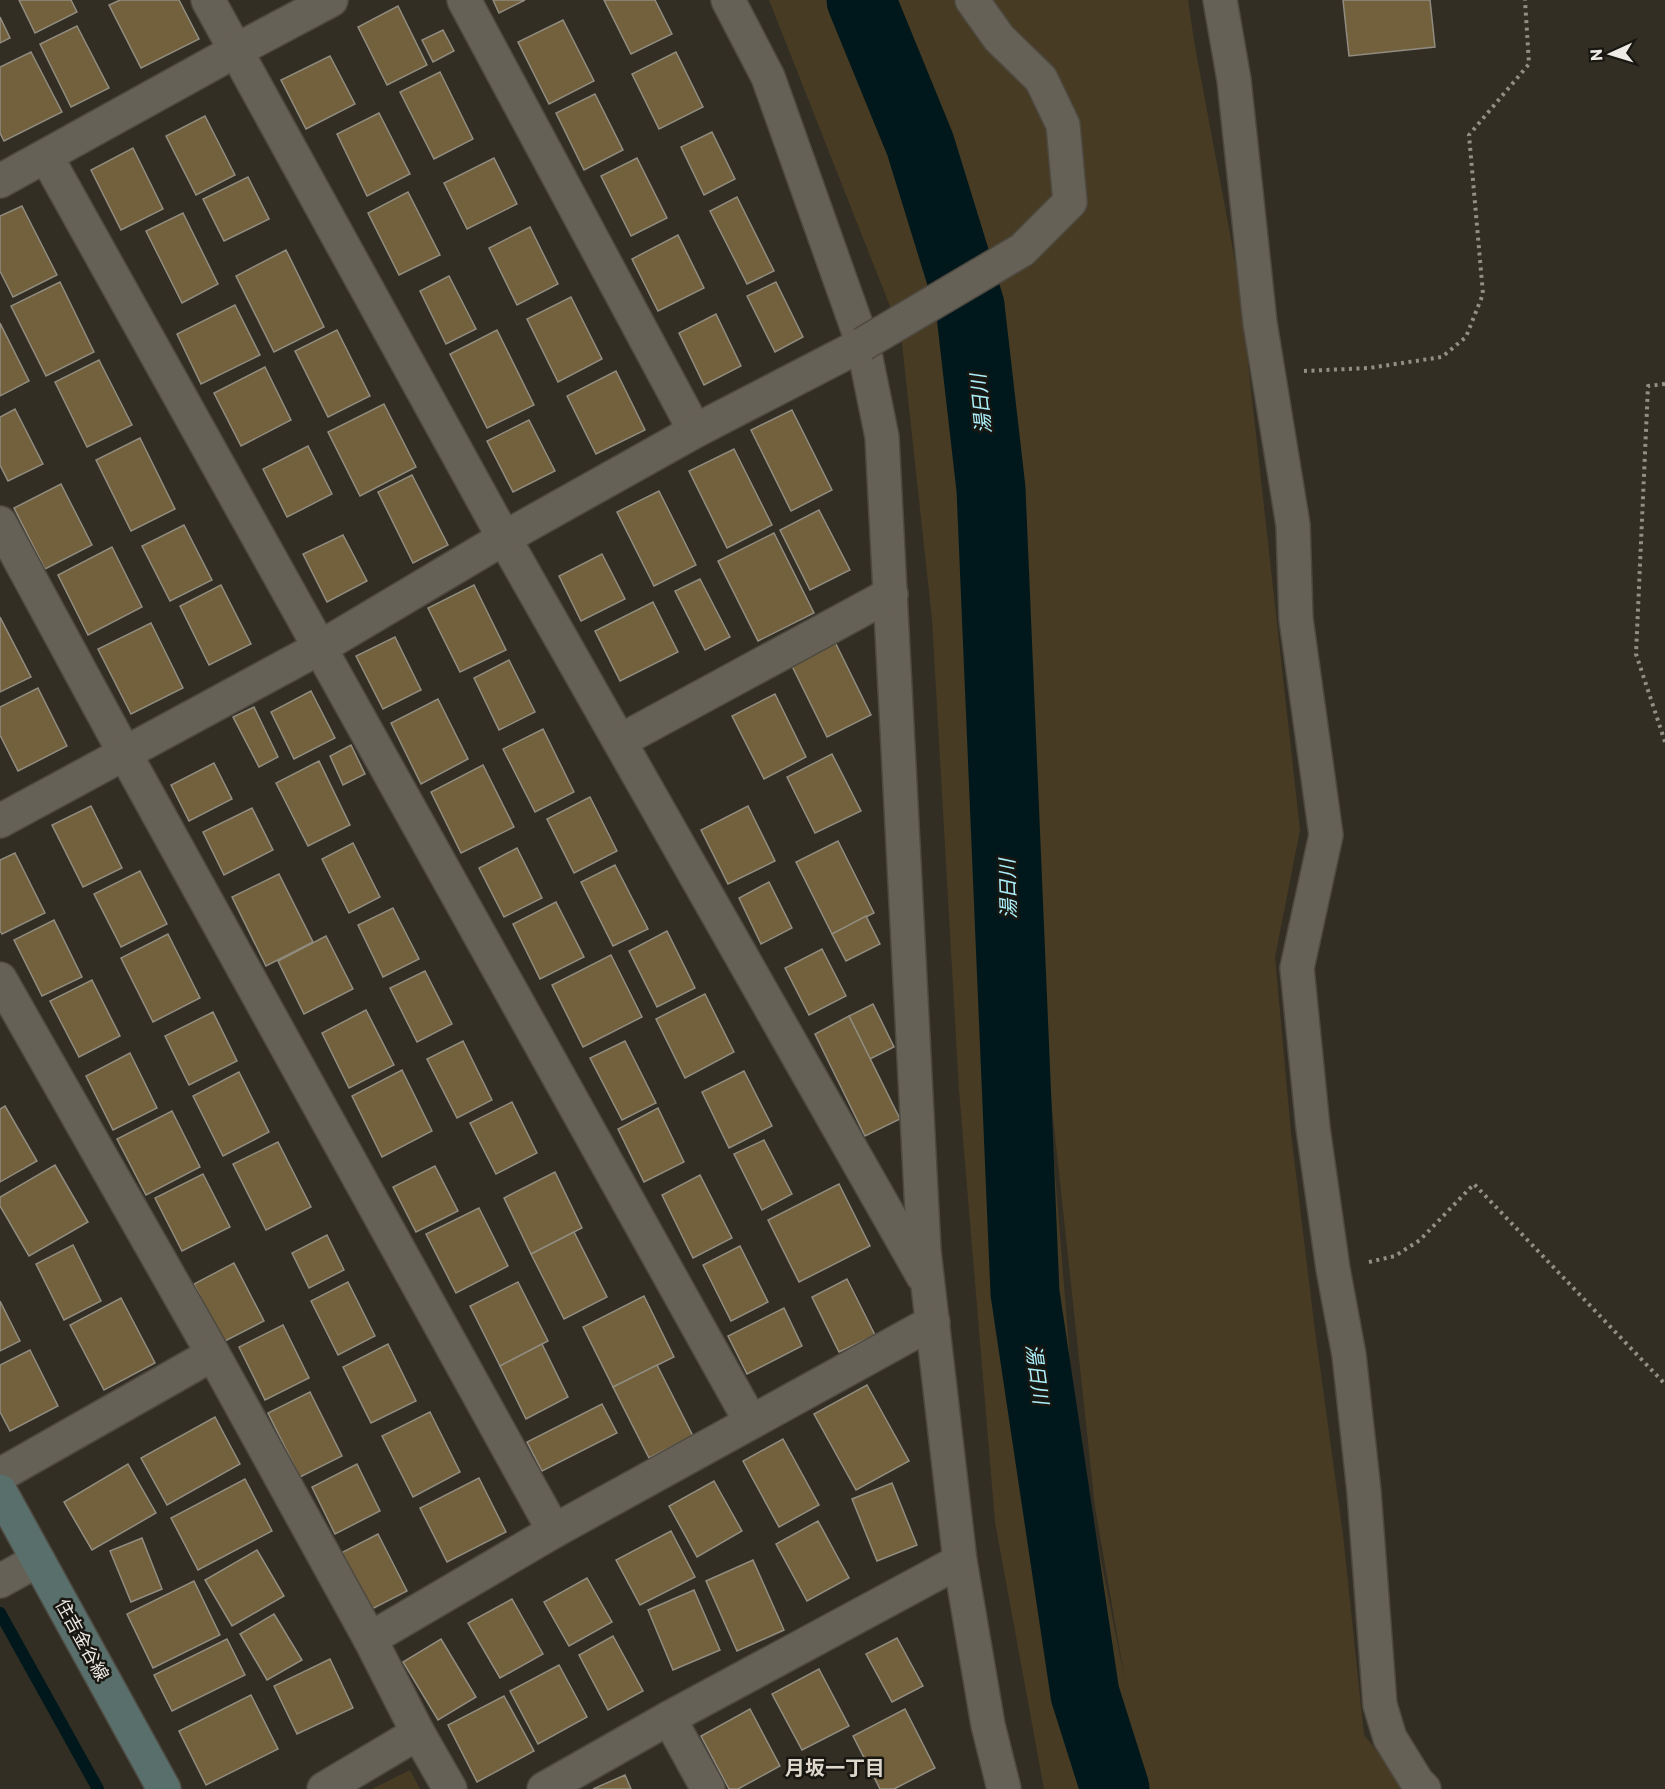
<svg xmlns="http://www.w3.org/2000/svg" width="1665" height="1789" font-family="Commissioner,'Noto Sans JP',sans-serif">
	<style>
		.green { fill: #473c23; fill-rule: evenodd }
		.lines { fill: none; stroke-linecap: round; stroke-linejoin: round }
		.stream { stroke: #00181c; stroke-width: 12 }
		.river { stroke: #00181c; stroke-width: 69 }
		.building { fill: #72613c; stroke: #918c80; stroke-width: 1.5 }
		.street-casing { stroke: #4e4941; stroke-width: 36 }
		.secondary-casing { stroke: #4e4941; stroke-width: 36 }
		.path { stroke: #938f87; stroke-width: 4; stroke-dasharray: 3 4.5; stroke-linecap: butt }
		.street { stroke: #666156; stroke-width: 33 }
		.secondary { stroke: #586f6b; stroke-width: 33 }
		.street-bridge-casing { stroke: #4e4941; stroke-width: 36; stroke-linecap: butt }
		.street-bridge { stroke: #666156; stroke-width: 33 }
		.labels { text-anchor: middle; stroke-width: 5; stroke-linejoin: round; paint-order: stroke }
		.street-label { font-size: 18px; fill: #eeebe5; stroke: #191712 }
		.water-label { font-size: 20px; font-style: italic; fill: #aaeffa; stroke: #191712 }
		.neighbourhood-label { font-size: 20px; font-weight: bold; fill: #ddd8cb; stroke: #191712 }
	</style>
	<rect width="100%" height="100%" fill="#332e24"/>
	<g class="green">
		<path d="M769,0H1188L1194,41L1239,282L1300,830L1275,957L1291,1133L1314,1323L1343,1535L1364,1735L1409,1789H1044L995,1522L959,1090L932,619L901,334ZM911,58L966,179L969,202H968ZM977,257L1009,445L1011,482H1010ZM1043,1024L1095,1507L1126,1686L1076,1435Z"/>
		<polygon points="410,1770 420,1789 372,1789"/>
	</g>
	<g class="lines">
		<polyline class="stream" points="0,1613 98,1789"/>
		<polyline class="river" points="861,0 920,144 970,306 991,489 1025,1293 1085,1694 1115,1789"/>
	</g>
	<g class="building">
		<polygon points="19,0 71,0 77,12 35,33"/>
		<polygon points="120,0 179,0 199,39 141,68 109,5"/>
		<polygon points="493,0 525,0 499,13"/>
		<polygon points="604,0 655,0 672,34 631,54"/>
		<polygon points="1343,0 1430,0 1435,47 1349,56"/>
		<polygon points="398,6 427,65 387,85 358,27"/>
		<polygon points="0,17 10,38 0,43"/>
		<polygon points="563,20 594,81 549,104 518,42"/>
		<polygon points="77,26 109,88 71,107 40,44"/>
		<polygon points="443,30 454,51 433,62 422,40"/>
		<polygon points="31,52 62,112 4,141 0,133 0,67"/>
		<polygon points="676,52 703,107 659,129 632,74"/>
		<polygon points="330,56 355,104 306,129 281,80"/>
		<polygon points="440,72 473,139 434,159 400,92"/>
		<polygon points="595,94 623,150 584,170 556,113"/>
		<polygon points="379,113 410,174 367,196 337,134"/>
		<polygon points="205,116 235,175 196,195 166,136"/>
		<polygon points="712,132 735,179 704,195 681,147"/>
		<polygon points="133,148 163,209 121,230 91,170"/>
		<polygon points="494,158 517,204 467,229 444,183"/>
		<polygon points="637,158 667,218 631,236 601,176"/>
		<polygon points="248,177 269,219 224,241 203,199"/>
		<polygon points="408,192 440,255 399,275 368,213"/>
		<polygon points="737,197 774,271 747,284 710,211"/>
		<polygon points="22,206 57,275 13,297 0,271 0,216"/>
		<polygon points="183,213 218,284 182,303 146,231"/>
		<polygon points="530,227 558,284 517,305 489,248"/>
		<polygon points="678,235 704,288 658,311 632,259"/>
		<polygon points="286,250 324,327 274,352 236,276"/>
		<polygon points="449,276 476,329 446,344 420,291"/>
		<polygon points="60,282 94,352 46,376 11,306"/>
		<polygon points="776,282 803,337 775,352 747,296"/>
		<polygon points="571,297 602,359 558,382 527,319"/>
		<polygon points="235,305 260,355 201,384 177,334"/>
		<polygon points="716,314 741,366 704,385 679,333"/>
		<polygon points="0,323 29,381 0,396"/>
		<polygon points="337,330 370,396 328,417 295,351"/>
		<polygon points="497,330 534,405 487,428 450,354"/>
		<polygon points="99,360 132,425 87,447 55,382"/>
		<polygon points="265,367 291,420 241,446 214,393"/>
		<polygon points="616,371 645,430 596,454 567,396"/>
		<polygon points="384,404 416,467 360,496 328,432"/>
		<polygon points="15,409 43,464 8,481 0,465 0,417"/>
		<polygon points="792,410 832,490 791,511 751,430"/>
		<polygon points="529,420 555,471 513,492 487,441"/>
		<polygon points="140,438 175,509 131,531 96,460"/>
		<polygon points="308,446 332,494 287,517 263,469"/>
		<polygon points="734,449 772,525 727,548 689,471"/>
		<polygon points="412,475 448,545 413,563 378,492"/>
		<polygon points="61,484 92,545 45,569 14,508"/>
		<polygon points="659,491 696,565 654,586 617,512"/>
		<polygon points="819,510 850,570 810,590 780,530"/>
		<polygon points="184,525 212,580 170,601 142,546"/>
		<polygon points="774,533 814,613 758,641 718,561"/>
		<polygon points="343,535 367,581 327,602 303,554"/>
		<polygon points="112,547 142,607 88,635 58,575"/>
		<polygon points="602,554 625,599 581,621 559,576"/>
		<polygon points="700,579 730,637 705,650 675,591"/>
		<polygon points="221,585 251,644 209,665 180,606"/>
		<polygon points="474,585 506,650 460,672 428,608"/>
		<polygon points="653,602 678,652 620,681 595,631"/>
		<polygon points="0,617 31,677 0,692"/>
		<polygon points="151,623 183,688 131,714 98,649"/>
		<polygon points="395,637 421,690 383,709 356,656"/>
		<polygon points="835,642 871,715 827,737 791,664"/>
		<polygon points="509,660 535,712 499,730 474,678"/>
		<polygon points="38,688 67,746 18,771 0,735 0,707"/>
		<polygon points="311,691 335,738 294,759 271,712"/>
		<polygon points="775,694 806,757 764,779 732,716"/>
		<polygon points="438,699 468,759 421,784 391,723"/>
		<polygon points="254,707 278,757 259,767 233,717"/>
		<polygon points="543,729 574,792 535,812 503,749"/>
		<polygon points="351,745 365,774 343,785 330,756"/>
		<polygon points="832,754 861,811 815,833 787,777"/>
		<polygon points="319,761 350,825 308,846 276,783"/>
		<polygon points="214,763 232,799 189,821 171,785"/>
		<polygon points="483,765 514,827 461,853 431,792"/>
		<polygon points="590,797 617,851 574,873 547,819"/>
		<polygon points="91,806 122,868 83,887 52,825"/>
		<polygon points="748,806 775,861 728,884 701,830"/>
		<polygon points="252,808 273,850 224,875 203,832"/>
		<polygon points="838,841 874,913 832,934 796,862"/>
		<polygon points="353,843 380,897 349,913 322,859"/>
		<polygon points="517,848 542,898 504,917 479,868"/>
		<polygon points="15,853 45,913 2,934 0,931 0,860"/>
		<polygon points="615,865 648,929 613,946 581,882"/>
		<polygon points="140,871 167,924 121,947 94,894"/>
		<polygon points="279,874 313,942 266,966 232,897"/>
		<polygon points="769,882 792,928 761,944 739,898"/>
		<polygon points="556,902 584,957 540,979 513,924"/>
		<polygon points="393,908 419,959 383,977 358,925"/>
		<polygon points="866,916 880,944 846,961 832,934"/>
		<polygon points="54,920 82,977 42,996 14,940"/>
		<polygon points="667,931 695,988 657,1007 629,951"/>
		<polygon points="168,934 200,998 153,1022 121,958"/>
		<polygon points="326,936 353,989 304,1014 278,961"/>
		<polygon points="822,949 846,996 809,1015 785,968"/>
		<polygon points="611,955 642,1017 583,1047 552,985"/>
		<polygon points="425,971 452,1024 417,1042 390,988"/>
		<polygon points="92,980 120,1036 79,1057 50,1001"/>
		<polygon points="705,994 734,1052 685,1078 656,1019"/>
		<polygon points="873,1004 894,1047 870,1059 849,1016"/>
		<polygon points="366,1010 394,1065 349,1088 322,1033"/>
		<polygon points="213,1012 237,1061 189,1085 165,1036"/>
		<polygon points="849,1016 900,1119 865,1136 815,1034"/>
		<polygon points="463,1041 492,1100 457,1118 427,1059"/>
		<polygon points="625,1041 656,1103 622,1120 590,1058"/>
		<polygon points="130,1053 157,1108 113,1130 86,1076"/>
		<polygon points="402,1070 432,1131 382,1157 352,1096"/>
		<polygon points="744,1071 772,1126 729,1148 702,1092"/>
		<polygon points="239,1072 269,1132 223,1156 193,1096"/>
		<polygon points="512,1102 537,1153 496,1174 470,1123"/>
		<polygon points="5,1106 37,1161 0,1182 0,1109"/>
		<polygon points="658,1108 684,1162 644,1182 618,1129"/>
		<polygon points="172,1111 200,1167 146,1195 117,1139"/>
		<polygon points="764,1140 792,1194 762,1210 734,1154"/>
		<polygon points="278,1142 311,1207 266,1230 233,1164"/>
		<polygon points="55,1165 88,1222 29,1256 0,1206 0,1197"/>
		<polygon points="435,1166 458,1211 416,1232 393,1187"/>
		<polygon points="555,1172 582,1228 531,1254 504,1198"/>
		<polygon points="203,1174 230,1227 182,1251 155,1198"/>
		<polygon points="700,1175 732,1238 693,1258 662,1195"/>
		<polygon points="839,1184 870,1246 799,1282 768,1220"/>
		<polygon points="479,1208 508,1266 456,1293 426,1234"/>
		<polygon points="574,1232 607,1297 564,1319 531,1254"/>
		<polygon points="327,1235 344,1270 309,1288 292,1253"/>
		<polygon points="73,1245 101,1301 64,1320 36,1264"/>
		<polygon points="740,1246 768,1302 731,1321 703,1265"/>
		<polygon points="234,1263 264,1321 223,1342 194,1284"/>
		<polygon points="847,1279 875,1335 839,1352 812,1297"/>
		<polygon points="348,1282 375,1336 338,1355 311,1301"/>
		<polygon points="518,1282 548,1341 500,1366 470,1306"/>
		<polygon points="644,1296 674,1357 613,1387 583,1327"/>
		<polygon points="121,1298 155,1363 104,1390 70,1325"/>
		<polygon points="0,1301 20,1341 0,1351"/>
		<polygon points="784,1308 802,1346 747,1374 728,1336"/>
		<polygon points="283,1325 309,1378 265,1400 239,1347"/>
		<polygon points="388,1344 416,1401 371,1423 343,1367"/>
		<polygon points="542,1344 568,1397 526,1419 500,1366"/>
		<polygon points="30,1350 58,1406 10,1431 0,1412 0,1365"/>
		<polygon points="657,1365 693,1436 649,1458 613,1387"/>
		<polygon points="867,1385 909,1461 856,1490 814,1414"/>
		<polygon points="310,1392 342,1456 300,1477 268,1413"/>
		<polygon points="602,1404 617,1433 542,1471 527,1442"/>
		<polygon points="430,1412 460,1472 413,1497 382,1436"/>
		<polygon points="215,1417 240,1464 167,1505 141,1458"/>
		<polygon points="783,1439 819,1505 779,1527 743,1461"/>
		<polygon points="128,1464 156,1513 92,1550 64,1502"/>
		<polygon points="357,1464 380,1511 335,1534 312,1487"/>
		<polygon points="479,1478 506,1532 447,1562 420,1508"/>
		<polygon points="245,1479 272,1531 198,1570 171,1518"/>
		<polygon points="714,1481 742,1531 697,1557 669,1506"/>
		<polygon points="892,1483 917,1545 877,1561 852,1499"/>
		<polygon points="818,1521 849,1578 807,1601 776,1544"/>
		<polygon points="671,1531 695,1577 640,1605 616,1560"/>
		<polygon points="378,1534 407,1591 370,1610 341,1553"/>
		<polygon points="142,1538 162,1589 131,1602 110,1551"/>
		<polygon points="257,1550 284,1596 232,1626 205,1580"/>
		<polygon points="753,1560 784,1630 737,1651 706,1581"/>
		<polygon points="587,1578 612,1622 569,1646 544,1602"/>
		<polygon points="194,1581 220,1635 153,1668 127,1614"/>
		<polygon points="694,1590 720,1650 673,1670 648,1610"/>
		<polygon points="512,1599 543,1654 500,1678 468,1623"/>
		<polygon points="274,1614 302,1660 267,1680 240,1634"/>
		<polygon points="613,1636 643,1691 608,1710 579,1655"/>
		<polygon points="897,1638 923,1686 892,1702 866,1654"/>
		<polygon points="227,1639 245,1675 172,1711 154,1675"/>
		<polygon points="441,1639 476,1697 438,1720 403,1662"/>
		<polygon points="330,1659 353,1708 297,1734 274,1686"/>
		<polygon points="559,1665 587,1717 538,1744 510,1691"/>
		<polygon points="819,1669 849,1726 802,1750 772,1694"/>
		<polygon points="251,1695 278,1749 206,1785 179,1731"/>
		<polygon points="504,1696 534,1751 477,1782 448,1725"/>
		<polygon points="750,1709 780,1766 738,1789 729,1789 701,1736"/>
		<polygon points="905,1709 935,1768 894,1789 880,1789 853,1736"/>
		<polygon points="625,1775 631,1789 593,1789"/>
	</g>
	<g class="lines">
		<g class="street-casing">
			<g id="street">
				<polyline points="208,0 504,538 923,1276"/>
				<polyline points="464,0 695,431"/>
				<polyline points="728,0 768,77 863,344 882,437 924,1251 960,1561 988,1725 1004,1789"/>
				<polyline points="972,0 999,38 1041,79 1063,125 1070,202 1022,250"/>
				<polyline points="1220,0 1234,80 1260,323 1293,525 1296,619 1326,835 1297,968 1313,1128 1333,1269 1349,1355 1364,1492 1380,1705 1390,1738 1417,1782 1424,1789"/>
				<polyline points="46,156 751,1422"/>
				<polyline points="0,181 237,50 331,0"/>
				<polyline points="0,523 124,752 554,1531"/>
				<polyline points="620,741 891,594"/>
				<polyline points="0,821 321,647 504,538 695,431 863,344"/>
				<polyline points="0,979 213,1354 370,1639 418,1733 450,1789"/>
				<polyline points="0,1475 213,1354"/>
				<polyline points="0,1581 38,1560"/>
				<polyline points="370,1639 554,1531 933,1322"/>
				<polyline points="669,1718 708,1789"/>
				<polyline points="324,1789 418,1733"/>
				<polyline points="544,1789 669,1718 960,1561"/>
			</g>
		</g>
		<g class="secondary-casing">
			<polyline id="secondary" points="0,1491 164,1789"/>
		</g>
		<g class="path">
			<polyline points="1304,371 1369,368 1442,357 1466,337 1483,294 1469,135 1529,64 1525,0"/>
			<polyline points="1665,384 1648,386 1636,654 1665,742"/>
			<polyline points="1369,1262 1395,1256 1420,1240 1474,1184 1665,1384"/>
		</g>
		<use href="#street" class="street"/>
		<use href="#secondary" class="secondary"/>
		<g class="street-bridge-casing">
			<polyline id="street-bridge" points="863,344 1022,250"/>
		</g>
		<use href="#street-bridge" class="street-bridge"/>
	</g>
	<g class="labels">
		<g class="street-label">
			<text transform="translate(82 1640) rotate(61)" y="6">住吉金谷線</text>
		</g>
		<g class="water-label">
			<text transform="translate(981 404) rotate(-96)" y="7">湯日川</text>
			<text transform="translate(1008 889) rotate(-92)" y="7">湯日川</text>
			<text transform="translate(1037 1374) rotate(82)" y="7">湯日川</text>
		</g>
		<g class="neighbourhood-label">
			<text x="835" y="1775">月坂一丁目</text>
		</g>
	</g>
	<g transform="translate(1611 54) rotate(266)" stroke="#191712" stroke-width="4.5" paint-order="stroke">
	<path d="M0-4.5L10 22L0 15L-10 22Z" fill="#eeebe5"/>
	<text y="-9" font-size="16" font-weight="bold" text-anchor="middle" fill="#eeebe5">N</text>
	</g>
</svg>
